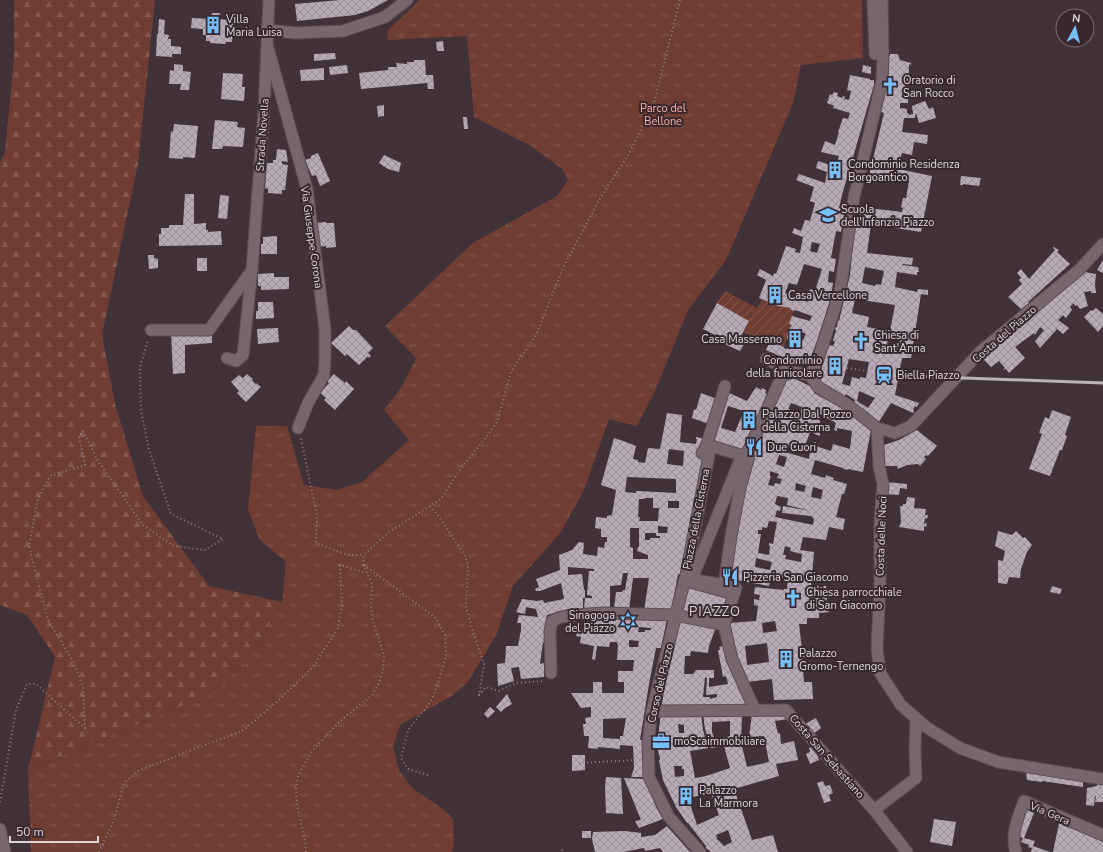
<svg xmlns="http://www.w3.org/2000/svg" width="1103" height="852" font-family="'Nunito Sans',sans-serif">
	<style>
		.forest { fill: url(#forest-firs) }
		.park { fill: url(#park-tufts) }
		.garden { fill: url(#garden-furrows) }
		.building { fill: url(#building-cross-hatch); fill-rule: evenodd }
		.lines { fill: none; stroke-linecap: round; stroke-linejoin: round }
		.street-casing { stroke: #5b4e54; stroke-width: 13 }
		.path { stroke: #8d8186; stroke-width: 2; stroke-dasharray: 1 3; stroke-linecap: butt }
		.street { stroke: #77666e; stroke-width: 11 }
		.rail { stroke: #bdb2b6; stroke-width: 3 }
		.labels { text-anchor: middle; stroke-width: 4; stroke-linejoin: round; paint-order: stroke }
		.poi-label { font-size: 11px; fill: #dfd5d9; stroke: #37282f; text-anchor: start }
		.park-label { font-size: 11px; fill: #feb0a1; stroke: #37282f }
		.street-label { font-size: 11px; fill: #dfd5d9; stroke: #37282f }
		.quarter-label { font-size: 13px; letter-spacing: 1px; fill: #dfd5d9; stroke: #37282f }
	</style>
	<defs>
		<pattern id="forest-firs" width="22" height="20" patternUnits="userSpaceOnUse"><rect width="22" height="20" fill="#703d33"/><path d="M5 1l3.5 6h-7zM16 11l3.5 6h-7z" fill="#845850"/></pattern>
		<pattern id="park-tufts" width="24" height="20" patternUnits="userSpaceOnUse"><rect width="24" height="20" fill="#703d33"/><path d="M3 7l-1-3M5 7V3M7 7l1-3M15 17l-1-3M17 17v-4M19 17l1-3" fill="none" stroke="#845850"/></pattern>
		<pattern id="garden-furrows" width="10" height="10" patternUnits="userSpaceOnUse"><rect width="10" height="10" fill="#703d33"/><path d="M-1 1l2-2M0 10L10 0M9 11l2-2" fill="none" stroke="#845850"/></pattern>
		<pattern id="building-cross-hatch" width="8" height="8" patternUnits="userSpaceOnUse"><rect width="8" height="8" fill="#b7a9b6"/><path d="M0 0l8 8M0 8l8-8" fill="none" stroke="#9a8f99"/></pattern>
	</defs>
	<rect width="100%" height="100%" fill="#413239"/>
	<polygon class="forest" points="14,0 155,0 138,164 102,335 115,404 143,496 209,586 282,602 261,641 218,691 28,770 55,657 27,615 0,605 0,162 5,152 14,57"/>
	<polygon class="park" points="420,0 862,0 863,58 801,65 793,103 726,260 688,310 655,391 637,426 609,419 584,490 561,532 513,586 497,633 468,682 452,696 400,725 393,747 399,770 412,788 443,809 453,819 454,843 452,852 31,852 28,770 218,691 261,641 282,602 286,562 259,539 248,509 256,426 287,426 304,485 337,490 362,482 409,440 384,410 401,388 416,358 385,326 473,243 557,196 568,180 562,169 531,146 474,117 467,36 388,40 387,31"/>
	<polygon class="garden" points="725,291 757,308 762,299 778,306 791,308 790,309 794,311 790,324 792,325 790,328 784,347 770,341 769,345 743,332 748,321 717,303"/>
	<g class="building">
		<polygon points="340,0 388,0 368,11 355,15 297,21 295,4"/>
		<polygon points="212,13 220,13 219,19 234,21 232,42 226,42 225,44 210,43 210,41 206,41 206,35 203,35 203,29 191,28 192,18 211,19"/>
		<polygon points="159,19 165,20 164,34 169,35 168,39 171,39 171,46 181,47 181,54 172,54 172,57 156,56 157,34 158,34"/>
		<polygon points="443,41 444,51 437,51 436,42"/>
		<polygon points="335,53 336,59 314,61 314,54"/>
		<path d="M890,54H898L900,60L911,63V65L909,64L908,103H900V108L907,109V113L909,114V115L913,114L912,106L925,101L929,109L933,107L936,118L919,123L916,113L915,118H904L902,132L928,135L927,144L914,142L912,155L902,153L898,169L932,176L921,232L871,224L867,253L913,258L912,265L903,264L902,265L918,267L919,272H917V275L897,272L895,287L917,292L918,289L928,290V295L921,294L911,358H902L895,395L919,403L917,407L915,406L913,410L914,411L913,413L891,403L878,423L853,404L855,400L846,394L845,396L818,384L828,343L829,344V345L833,346L835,342L833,340L836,331L835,328L837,327L838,320L839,321L850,275L854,232L860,207L902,212L903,208L901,207L903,198H906L909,181L869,176L884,113L881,112L884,90L886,56H890ZM865,267L884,271L881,285L876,284L875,286L862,283ZM855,299L895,305L890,331L867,327L869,317L852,313ZM888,337L899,338L898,347L887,345ZM849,359L869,362L866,378L860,377V379L852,377L850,386L842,384ZM859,391L875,398L868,408L857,401Z"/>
		<polygon points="414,60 425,60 426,75 433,75 434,89 428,89 427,83 361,89 359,73 388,70 388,67 397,67 396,63 407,64 407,62 414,62"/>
		<polygon points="174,64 183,65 183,71 191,72 189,90 180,90 181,84 169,84 170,70 174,71"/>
		<polygon points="347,65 348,73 330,75 329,67"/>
		<polygon points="863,65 871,67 871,74 862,72"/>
		<polygon points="324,68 324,80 301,81 300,70"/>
		<polygon points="223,73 243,74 242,87 245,87 244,101 221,99"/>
		<path d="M850,75L870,79V80H874V85L842,195L839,208L845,209L841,232L836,231L831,258L836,259L834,272L829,271L828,282L833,283L831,297L816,344L809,361L802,363L801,365L781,359L782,357L766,350L770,341L784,347L783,348L787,349L791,340L787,339V336L790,328L792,325L789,324L792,316L810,321L812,316L795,310L794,311L790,309L791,308L778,306L759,298L766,280L757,275L760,269L773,276L774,273L776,274L786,246L796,249L795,252L800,253L803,237L792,233L794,228L801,231L805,220L810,221L815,203L810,201L814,187L796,180L799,174L825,183L827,172L816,168L818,161L836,167L839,156L821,152L825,141L835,145L839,132H838L843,118L848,119L850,113L833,108L834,106L827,103L830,94L832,95L834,92L838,93L837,96L842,98L843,96L845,97L844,99L849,100L851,91L847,90ZM812,242L820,244L817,253L810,251ZM804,264L822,269L815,291L810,289L809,292L811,293L808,302L785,293L789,283L797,285ZM799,331L806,334L803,340L796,337Z"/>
		<polygon points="384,105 384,116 378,117 377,106"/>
		<polygon points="463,117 467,117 468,129 464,129"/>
		<polygon points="215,120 238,122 237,127 245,128 243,147 223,146 222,149 212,149"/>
		<polygon points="174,124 198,126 195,158 183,157 183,159 169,158 171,131 173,132"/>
		<polygon points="277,149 286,150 288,162 282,161 282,164 288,165 285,190 282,190 282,194 268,193 268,189 265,188 267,163 273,163 273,160 276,160"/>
		<polygon points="318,153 330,181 320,186 316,175 312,176 305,160 311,158 311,156"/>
		<polygon points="384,155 401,163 399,172 388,169 379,163"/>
		<polygon points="961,176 981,178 979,186 963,184 963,185 960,185"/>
		<polygon points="185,194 194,194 194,224 206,223 206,230 208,230 208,232 221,231 222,245 159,246 159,234 161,234 161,228 169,228 169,225 183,225"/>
		<polygon points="220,195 229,196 227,219 218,218"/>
		<polygon points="326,222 326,223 334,223 336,247 326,248 326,246 318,247 317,239 319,239 318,231 316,231 315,223"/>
		<polygon points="277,236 277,254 261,254 261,244 263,244 263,237"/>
		<polygon points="1054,247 1059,250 1057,252 1070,264 1028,302 1029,303 1021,309 1008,297 1022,284 1019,280 1021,278 1017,273 1021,269 1029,279 1055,250 1053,248"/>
		<polygon points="148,255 154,255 154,258 158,259 158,268 149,269"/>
		<rect x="197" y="258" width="10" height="13"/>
		<polygon points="1103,260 1103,273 1097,270"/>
		<polygon points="1085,272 1096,274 1095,285 1096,293 1091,293 1091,291 1084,292 1088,306 1080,309 1077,305 1075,306 1074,303 1070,307 1072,310 1066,318 1063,315 1058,320 1069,328 1063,334 1057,329 1040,348 1035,341 1044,330 1040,327 1035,335 1034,333 1015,347 1025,358 1009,373 1006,369 1003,370 1005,368 999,361 991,367 983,359 1004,337 1006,338"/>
		<polygon points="274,273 274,277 289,277 289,289 261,290 261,286 258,286 258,274"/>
		<polygon points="258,302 273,302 274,318 256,319 256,311 258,311"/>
		<polygon points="717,303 749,321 741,336 747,339 740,351 718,341 721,336 716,334 715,335 703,329"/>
		<polygon points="1096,308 1103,314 1103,326 1098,332 1084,317 1091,310 1092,311"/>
		<polygon points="349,326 353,330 356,330 373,348 368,353 371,356 369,358 368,356 359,365 347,354 345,356 331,343"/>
		<polygon points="278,328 279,342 258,344 257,329"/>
		<polygon points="212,330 212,343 185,345 185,373 173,374 171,332"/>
		<polygon points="247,374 253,379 252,380 255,384 256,383 261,387 246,402 237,393 239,391 231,382 239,375 243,378"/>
		<polygon points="334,374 345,383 346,381 354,389 335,410 324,400 326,398 320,393 329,383 327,381"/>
		<path d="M789,376L816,389L814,393L856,416L871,430L863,472L848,469L847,470L843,469V468L815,460L811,474L825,478L826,475L834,478L833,480L847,484L844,494H842L836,517L845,519L843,530L829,527L826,540L803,537L800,550L814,552L811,586H826L827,591H826L827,599L826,600L827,604H828L827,610H828L829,612L819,613V618H807V624H799L802,650H809V656L802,657L804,682H812L813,699L774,700L772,679L746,682L738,663L729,623L756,621L758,606L754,605V599L759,600L760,595L754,594L755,587L784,590V589H787L788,578L771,576L769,586L725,578L749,456L778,393ZM791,403L802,407L800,414L790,411L791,410L788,409ZM820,414L836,423L834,430L837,431V428L852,431L850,449L833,444L831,451L806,443L810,432L820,436ZM786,446L810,452L809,459L785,452ZM779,455L787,457L784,467L776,464ZM770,471L779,474L777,478L782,479L780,484L775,483L774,486L768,485L771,476H770ZM796,483L806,486L804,492L795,490ZM813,487L823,490L821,499L811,497ZM777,496L788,498L787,505L811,511L783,506L782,513L811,516L814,519L813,525L775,517L777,510L780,511L781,507L775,504ZM769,521L777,522L773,544L769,543V546H770L769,555L758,553L761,534H758V530H762V527L767,528ZM785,546L791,548L790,551L802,554L801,562L785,559L786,555H783ZM756,558L772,562L770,570L755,567ZM775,621L777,631L763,633L762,623ZM767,643L769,662L747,665L745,646Z"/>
		<path d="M756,387L761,390L762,388L766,390L765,393L769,396L744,456L708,445L727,392L747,401ZM728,406L744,411L735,432L721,428Z"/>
		<polygon points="701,393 717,399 709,424 692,418 694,409 696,410"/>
		<polygon points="1052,410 1071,417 1065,435 1067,436 1062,450 1060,450 1050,476 1029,469 1042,434 1039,433 1045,417 1049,419"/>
		<path d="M667,413L682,415L680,442L696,444L697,439H696V437L706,439L709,455L686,575L678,574L671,612L644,611L649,578H633L629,610L614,609L616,592H622L623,590H625L628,573H623L621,585L610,586V609H584L585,598H583V613H574V610L568,609L547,615L546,619L551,620L546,643L543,642L540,664L544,663V677L521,679L519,667L511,668L514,681L498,686L497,664L505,663L506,646H518L521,630V623H517L519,615L538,617L536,609L526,607L525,614L516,612L522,599L537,601L543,600L544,603L564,599L561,583L540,591H536L535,589L539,587L536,579L560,570L559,555L572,550L579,542L584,543L583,554L597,556L598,547L604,548L605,542H607V537H601V529L595,528L596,517L607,518V516L612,515L616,490L601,485L614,438L626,442L636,446L633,459L638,460V462L645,463L648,448L660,449ZM669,449L684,451L683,466L667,464ZM627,477L676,479V493L638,491H636V493L625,492ZM645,498H653V508H659L658,521H639L640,517H638L639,499H644ZM668,501H679V508H668ZM658,526L668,527L667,533H658ZM630,528H639V547H638L637,551L648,555V559H633V548L630,547ZM645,533H656V536H660V538H650V540H645ZM568,567L594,569V571H589L587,595L592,596V598H585V590H584L582,574L568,575Z"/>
		<polygon points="917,430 937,446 928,456 926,455 924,457 926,459 920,466 918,464 907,465 898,469 897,466 884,466 881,446 899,440"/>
		<polygon points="886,482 907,484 907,489 900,488 899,495 885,494"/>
		<polygon points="907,497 915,498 914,508 926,509 925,515 928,515 927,519 925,518 924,523 927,524 926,527 924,526 924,531 899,527 901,522 900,506 903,506 903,504 906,504"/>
		<polygon points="998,531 1012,535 1016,531 1023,538 1025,537 1032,545 1027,552 1021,569 1020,578 1009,577 1007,584 998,583 998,560 1003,561 1005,551 995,546"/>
		<polygon points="690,582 730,593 722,621 682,611"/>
		<polygon points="1052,586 1062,589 1060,594 1050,592"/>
		<path d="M586,617L667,619L661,648H656L649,684L640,740H644L645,777H631L634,768L633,746L620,745V749L598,747V749L588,748L589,736H584L583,724H586L585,718L591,717V707L581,708L571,693H593V682H602V693H624V682H618V671H633L634,660H617L618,646L617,642H610L609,647L597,646L595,660L592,659L594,646L580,643L581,637L576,636L578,629L583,630ZM639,627L651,628V630H645V632H638ZM629,640L639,641L638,647H629ZM626,718L623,736H620V739L603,738V719Z"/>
		<path d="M678,618L716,627L709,646L708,653L691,651L690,656H685L684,674H693L696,670H714V678H709V687L728,684L726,676L723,677L718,650H720L719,647L725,645L746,702L745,704L661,709L669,661ZM705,677L707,678L706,695L717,694V697L710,699V697H703Z"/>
		<polygon points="507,694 512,704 505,708 501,712 496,707"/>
		<polygon points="490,707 495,711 488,718 484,714"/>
		<path d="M661,713H701L703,730L708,748L690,751L695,778L706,776L730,768L724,746L711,748L705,729L703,714H742L741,742L747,767L769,762L764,736L749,737L752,714L785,713L788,719L775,721L778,734L780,733L781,744L794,741L798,760L776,764L779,776L734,789L752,840L773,835L778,852H711L706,848V846L688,823H687L676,807L663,780L659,761L660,759L657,746ZM730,721V736L715,740L712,732V722ZM678,724L684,725V733H679ZM674,766H682V769H684V776L675,777ZM711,793L719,815L697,825L688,798ZM728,830L732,842L724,846L716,838H717L716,835Z"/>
		<polygon points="816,718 821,728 813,734 805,724"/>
		<polygon points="812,747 816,752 819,760 810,764 806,754 810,752 809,748"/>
		<polygon points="572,755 585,755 585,770 572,771"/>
		<polygon points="1026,771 1083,781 1083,787 1042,781 1042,782 1027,780"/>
		<polygon points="606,777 621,778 623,814 606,813 605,787"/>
		<polygon points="624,778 645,779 656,807 663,819 639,828 635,821 641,820"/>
		<polygon points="823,781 825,786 830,785 833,793 829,795 831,801 824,803 817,783"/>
		<polygon points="1097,782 1103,782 1103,802 1095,802 1096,796 1095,796 1094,806 1086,805 1087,788 1097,786"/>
		<polygon points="1027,810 1034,813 1024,838 1035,841 1033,846 1050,852 1031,852 1032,848 1028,847 1029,845 1021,842 1023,838 1017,836"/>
		<polygon points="934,819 956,822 952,846 930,842"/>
		<polygon points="1059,823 1103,841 1103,852 1053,852"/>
		<polygon points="667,826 690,852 663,852 660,848 645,851 644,848 623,852 595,852 592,839 593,832 625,831 641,833 641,837 655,835"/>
		<rect x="582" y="831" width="9" height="7"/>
	</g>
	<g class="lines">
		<g class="street-casing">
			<g id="street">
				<polyline points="873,0 875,54"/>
				<polyline points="267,30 296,33 343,31 385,17 407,0"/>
				<polyline points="267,44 307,189 325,329 325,357 324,375 308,403 298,428"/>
				<polyline points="151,330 209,330 252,270"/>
				<polyline points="227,358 236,361 243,355 252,269 264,111 269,0"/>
				<polyline points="766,359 793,372"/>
				<polyline points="810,375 818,387 848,405 877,428 895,433 911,426 981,351 1080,269 1103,244"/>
				<polyline points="877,428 879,466 883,484 880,522 880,587 877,648 880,673 901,705 926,727 960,748 998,762 1103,779"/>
				<polygon points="708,445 744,456 749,456 740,488 731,536 725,578 730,593 690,582 686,579 686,575 709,455 702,453 706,447"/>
				<polyline points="706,447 725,386"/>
				<polyline points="692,579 740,460 745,458 782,376 793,372 810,375 818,359 840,292 854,197 882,81 883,55 882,0"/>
				<polyline points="551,673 550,631 552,621 561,617 587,614 606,613 640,614 675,615 724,625 732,659 755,710"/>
				<polyline points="652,711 786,710 874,810 907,852"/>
				<polyline points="874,810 916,778 915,751 916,718"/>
				<polyline points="0,829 5,852"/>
				<polyline points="700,852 669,817 649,777 648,743 652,711 685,578 724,585 736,588 724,625"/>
				<path d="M1016,852C1010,835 1018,818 1024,801L1103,835"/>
			</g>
		</g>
		<g class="path">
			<polyline points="847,368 867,371"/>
			<polyline points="301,439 317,516 316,543 348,555 364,555"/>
			<polyline points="430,506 440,518 465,556 468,566 466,607 474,635 484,664 479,696"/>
			<polyline points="364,565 436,618 445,635 446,657 434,695 426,708 408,730 401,758 408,769 430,776"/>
			<polyline points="479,695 486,687 499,691 516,683 543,681"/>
			<polyline points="579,763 637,760"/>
			<polyline points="0,802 16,710 27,684 36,684 85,728 83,687 74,663 48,620 29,546 38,499 50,476 85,465 79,437 83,431 98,461 143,525 174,546 205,550 223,539 171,514 149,450 141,411 140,367 148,340"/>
			<polyline points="562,850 563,852"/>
			<polyline points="99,852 114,820 124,783 138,771 244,730 281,698 312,668 337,630 342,606 340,565 366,573"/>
			<polyline points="306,852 305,841 297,804 296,788 298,776 312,751 340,721 372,695 379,683 383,670 384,655 373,621 371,609 372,584 363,564 364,555 389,532 441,499 461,468 487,436 497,422 511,372 537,333 563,268 599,200 629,154 654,103 680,0"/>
		</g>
		<use href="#street" class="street"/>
		<polyline class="rail" points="884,375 1103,383"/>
	</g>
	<defs>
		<g id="building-bare" transform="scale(1.38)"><path d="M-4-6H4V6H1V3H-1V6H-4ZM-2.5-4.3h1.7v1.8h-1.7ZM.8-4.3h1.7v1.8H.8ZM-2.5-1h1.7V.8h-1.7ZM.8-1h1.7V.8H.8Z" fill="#77bff7" stroke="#37282f" stroke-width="2.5" paint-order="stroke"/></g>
		<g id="church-bare" transform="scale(1.38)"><path d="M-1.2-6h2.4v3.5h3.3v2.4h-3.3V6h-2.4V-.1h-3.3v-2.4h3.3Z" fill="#77bff7" stroke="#37282f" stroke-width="2.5" paint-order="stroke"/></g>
		<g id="school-bare" transform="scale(1.38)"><path d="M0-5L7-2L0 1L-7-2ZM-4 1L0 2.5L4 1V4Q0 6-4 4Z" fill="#77bff7" stroke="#37282f" stroke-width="2.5" paint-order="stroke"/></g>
		<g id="station-bare" transform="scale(1.38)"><path d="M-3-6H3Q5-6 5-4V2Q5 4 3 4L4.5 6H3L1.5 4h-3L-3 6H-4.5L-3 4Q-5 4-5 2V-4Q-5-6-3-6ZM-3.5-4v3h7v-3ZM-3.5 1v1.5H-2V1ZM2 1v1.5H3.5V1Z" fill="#77bff7" stroke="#37282f" stroke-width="2.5" paint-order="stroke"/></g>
		<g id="restaurant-bare" transform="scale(1.38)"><path d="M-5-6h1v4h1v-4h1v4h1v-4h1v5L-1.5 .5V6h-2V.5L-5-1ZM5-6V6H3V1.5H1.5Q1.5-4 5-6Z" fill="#77bff7" stroke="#37282f" stroke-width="2.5" paint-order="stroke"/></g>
		<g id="synagogue-bare" transform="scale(1.38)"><path d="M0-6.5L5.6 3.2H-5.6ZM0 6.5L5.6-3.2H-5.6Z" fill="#77bff7" stroke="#37282f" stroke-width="2.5" paint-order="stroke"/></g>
		<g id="office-bare" transform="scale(1.38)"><path d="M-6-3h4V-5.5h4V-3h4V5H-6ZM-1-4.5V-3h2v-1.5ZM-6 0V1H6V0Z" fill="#77bff7" stroke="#37282f" stroke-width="2.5" paint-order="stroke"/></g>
	</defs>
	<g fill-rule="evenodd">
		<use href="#building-bare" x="213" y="25"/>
		<use href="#church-bare" x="890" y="86"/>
		<use href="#building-bare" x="835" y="170"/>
		<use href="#school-bare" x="828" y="215"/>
		<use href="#building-bare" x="775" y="295"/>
		<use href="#building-bare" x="795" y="339"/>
		<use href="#church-bare" x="861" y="341"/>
		<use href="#building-bare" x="835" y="366"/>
		<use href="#station-bare" x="884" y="375"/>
		<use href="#building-bare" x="749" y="420"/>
		<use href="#restaurant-bare" x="754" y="447"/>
		<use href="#restaurant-bare" x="730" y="577"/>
		<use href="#church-bare" x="793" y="598"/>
		<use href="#synagogue-bare" x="628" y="621"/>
		<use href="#building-bare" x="786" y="659"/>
		<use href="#office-bare" x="661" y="741"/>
		<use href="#building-bare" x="686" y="796"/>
	</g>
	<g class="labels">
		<g class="poi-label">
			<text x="226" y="23">Villa<tspan x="226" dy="13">Maria Luisa</tspan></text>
			<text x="903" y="84">Oratorio di<tspan x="903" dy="13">San Rocco</tspan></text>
			<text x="848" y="168">Condominio Residenza<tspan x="848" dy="13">Borgoantico</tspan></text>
			<text x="841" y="213">Scuola<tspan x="841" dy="13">dell'Infanzia Piazzo</tspan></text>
			<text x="788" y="299">Casa Vercellone</text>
			<text x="874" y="339">Chiesa di<tspan x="874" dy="13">Sant'Anna</tspan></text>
			<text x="782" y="343" text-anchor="end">Casa Masserano</text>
			<text x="822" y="364" text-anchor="end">Condominio<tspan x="822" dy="13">della funicolare</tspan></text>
			<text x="897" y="379">Biella Piazzo</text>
			<text x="762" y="418">Palazzo Dal Pozzo<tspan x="762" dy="13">della Cisterna</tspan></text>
			<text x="767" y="451">Due Cuori</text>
			<text x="743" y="581">Pizzeria San Giacomo</text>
			<text x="806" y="596">Chiesa parrocchiale<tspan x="806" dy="13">di San Giacomo</tspan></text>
			<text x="615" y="619" text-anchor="end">Sinagoga<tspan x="615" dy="13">del Piazzo</tspan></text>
			<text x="799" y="657">Palazzo<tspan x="799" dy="13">Gromo-Ternengo</tspan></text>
			<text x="674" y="745">moScaimmobiliare</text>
			<text x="699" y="794">Palazzo<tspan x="699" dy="13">La Marmora</tspan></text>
		</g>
		<g class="park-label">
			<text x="663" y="112">Parco del<tspan x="663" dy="13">Bellone</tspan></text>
		</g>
		<g class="street-label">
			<text transform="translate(262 135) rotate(-86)" y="4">Strada Novella</text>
			<text transform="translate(312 237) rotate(82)" y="4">Via Giuseppe Corona</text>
			<text transform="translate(1004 334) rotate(-41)" y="4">Costa del Piazzo</text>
			<text transform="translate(696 519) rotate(-79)" y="4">Piazza della Cisterna</text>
			<text transform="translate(881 536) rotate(-88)" y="4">Costa delle Noci</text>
			<text transform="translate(660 683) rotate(-77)" y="4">Corso del Piazzo</text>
			<text transform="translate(827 756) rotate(49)" y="4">Costa San Sebastiano</text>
			<text transform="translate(1050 813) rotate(23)" y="4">Via Gera</text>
		</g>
		<g class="quarter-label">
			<text x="715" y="616">PIAZZO</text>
		</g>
	</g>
	<g transform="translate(1075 28) rotate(7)"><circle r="19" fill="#37282f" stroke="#7a6d73"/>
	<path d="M0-3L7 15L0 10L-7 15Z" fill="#77bff7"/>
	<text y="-6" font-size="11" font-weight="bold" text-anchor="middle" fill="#dfd5d9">N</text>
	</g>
	<path d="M10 836v6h88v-6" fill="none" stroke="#dfd5d9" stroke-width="2"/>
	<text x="16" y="836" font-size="12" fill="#dfd5d9" stroke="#37282f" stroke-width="3" paint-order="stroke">50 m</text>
</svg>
